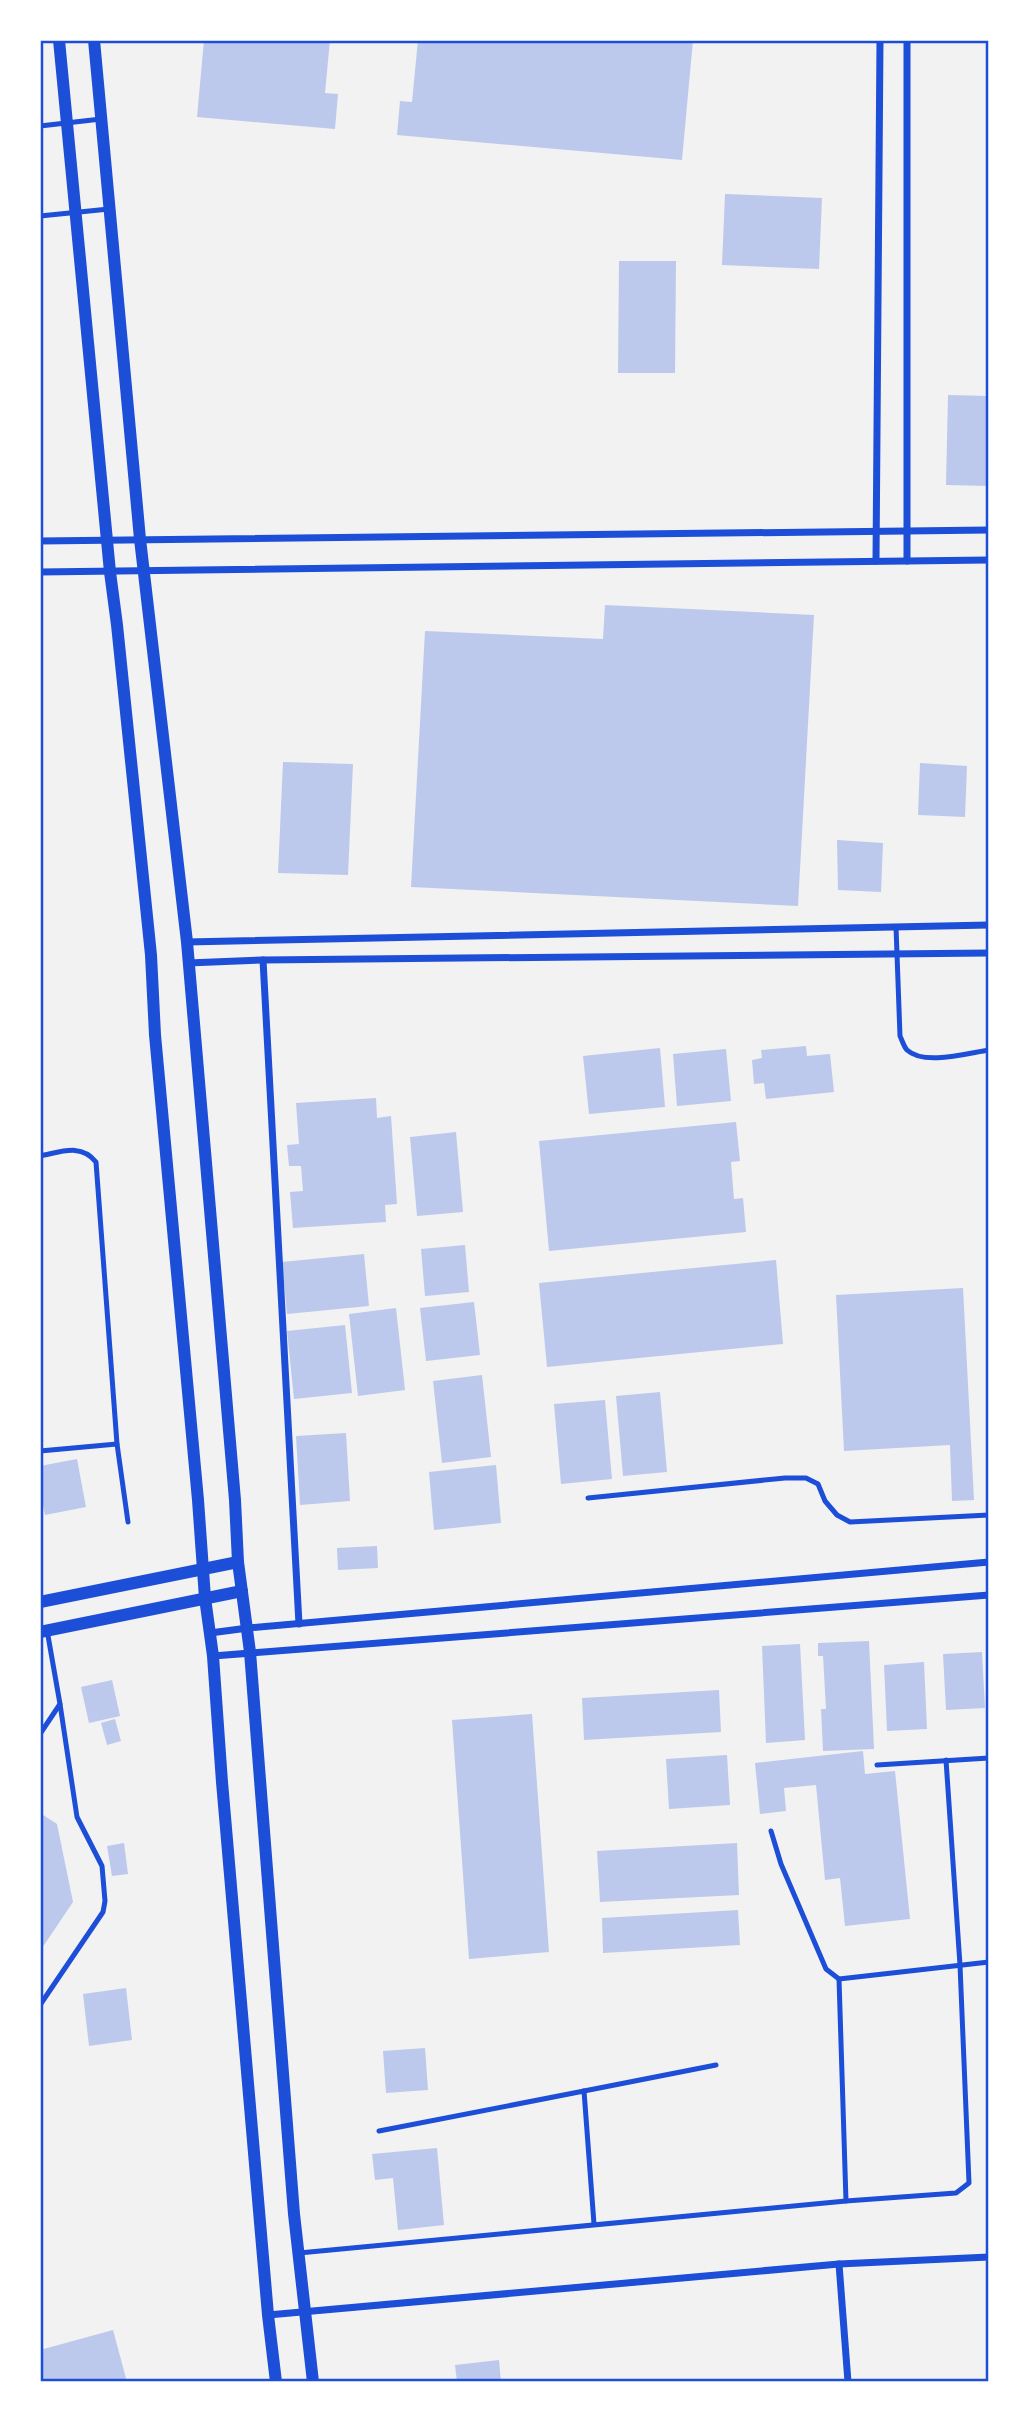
<svg xmlns="http://www.w3.org/2000/svg" width="1029" height="2422" font-family="'Space Grotesk',sans-serif">
	<style>
		.building { fill: #bdc9ec }
		.lines { fill: none; stroke-linecap: round; stroke-linejoin: round }
		.service { stroke: #1d4ed8; stroke-width: 5 }
		.minor { stroke: #1d4ed8; stroke-width: 7 }
		.tertiary { stroke: #1d4ed8; stroke-width: 12 }
		.neatline { fill: none; stroke: #1d4ed8; stroke-width: 2.5 }
	</style>
	<rect width="100%" height="100%" fill="#f2f2f2"/>
	<g class="building">
		<polygon points="204,40 330,40 325,93 338,94 335,129 197,117"/>
		<polygon points="418,40 693,40 682,160 397,135 400,101 412,102"/>
		<polygon points="725,194 822,198 819,269 722,265"/>
		<polygon points="619,261 676,261 675,373 618,373"/>
		<polygon points="948,395 989,396 989,486 946,485"/>
		<polygon points="605,605 814,615 798,906 411,887 425,631 603,639"/>
		<polygon points="283,762 353,764 348,875 278,873"/>
		<polygon points="920,763 967,766 965,817 918,815"/>
		<polygon points="837,840 883,843 881,892 838,890"/>
		<polygon points="806,1046 807,1056 830,1054 834,1092 766,1099 764,1083 754,1084 752,1060 762,1058 761,1050"/>
		<polygon points="660,1048 665,1107 589,1114 583,1056"/>
		<polygon points="726,1049 731,1101 677,1106 673,1054"/>
		<polygon points="376,1098 377,1118 391,1116 397,1204 385,1205 386,1222 293,1228 290,1192 303,1191 301,1166 289,1166 287,1145 299,1144 296,1103"/>
		<polygon points="736,1122 740,1161 731,1162 734,1199 743,1198 746,1232 549,1251 539,1141"/>
		<polygon points="456,1132 463,1212 417,1216 410,1137"/>
		<polygon points="465,1245 469,1292 425,1296 421,1249"/>
		<polygon points="364,1254 369,1306 287,1314 282,1262"/>
		<polygon points="776,1260 783,1344 547,1367 539,1283"/>
		<polygon points="963,1288 974,1500 952,1501 950,1445 844,1451 836,1295"/>
		<polygon points="474,1302 480,1355 426,1361 420,1308"/>
		<polygon points="396,1308 405,1390 358,1396 349,1314"/>
		<polygon points="345,1325 352,1393 294,1399 287,1331"/>
		<polygon points="482,1375 491,1457 442,1463 433,1381"/>
		<polygon points="660,1392 667,1472 623,1476 616,1396"/>
		<polygon points="605,1400 612,1479 561,1484 554,1404"/>
		<polygon points="346,1433 350,1501 300,1505 296,1436"/>
		<polygon points="77,1459 86,1507 45,1515 40,1490 40,1466"/>
		<polygon points="496,1465 501,1523 434,1530 429,1472"/>
		<polygon points="377,1546 378,1568 338,1570 337,1548"/>
		<polygon points="869,1641 874,1749 823,1751 821,1709 826,1709 823,1656 818,1656 818,1643"/>
		<polygon points="800,1644 805,1740 766,1743 762,1646"/>
		<polygon points="982,1652 985,1708 946,1710 943,1654"/>
		<polygon points="924,1662 927,1729 887,1731 884,1665"/>
		<polygon points="112,1680 120,1716 89,1723 81,1687"/>
		<polygon points="719,1690 721,1732 584,1740 582,1698"/>
		<polygon points="532,1714 549,1952 469,1959 452,1720"/>
		<polygon points="115,1719 121,1741 107,1745 101,1723"/>
		<polygon points="863,1751 865,1774 895,1771 910,1919 845,1926 840,1878 825,1880 816,1785 784,1788 786,1811 760,1814 755,1763"/>
		<polygon points="727,1755 730,1805 669,1809 666,1759"/>
		<polygon points="40,1813 57,1824 73,1902 40,1951"/>
		<polygon points="124,1843 128,1874 112,1876 107,1846"/>
		<polygon points="737,1843 739,1895 600,1902 597,1851"/>
		<polygon points="738,1910 740,1945 603,1953 602,1918"/>
		<polygon points="126,1988 132,2040 89,2046 83,1994"/>
		<polygon points="425,2048 428,2090 386,2093 383,2051"/>
		<polygon points="437,2148 444,2225 398,2230 393,2178 375,2180 372,2154"/>
		<polygon points="113,2330 127,2382 40,2382 40,2350"/>
		<polygon points="499,2360 501,2382 457,2382 455,2365"/>
	</g>
	<g class="lines">
		<g class="service">
			<polyline points="40,126 101,119"/>
			<polyline points="40,216 109,209"/>
			<path d="M896,927L900,1036C902,1040 904,1047 907,1050C924,1066 968,1053 989,1050"/>
			<path d="M40,1156C61,1152 81,1143 96,1162L117,1444L128,1522"/>
			<polyline points="40,1451 117,1444"/>
			<polyline points="588,1498 785,1478 806,1478 818,1484 825,1501 837,1515 850,1522 989,1515"/>
			<polyline points="40,1734 60,1704 47,1630"/>
			<polyline points="877,1765 989,1758"/>
			<polyline points="771,1831 781,1864 826,1969 839,1979"/>
			<polyline points="40,2005 103,1912 105,1901 102,1866 77,1817 60,1704"/>
			<polyline points="584,2091 716,2065"/>
			<polyline points="379,2131 584,2091 594,2224"/>
			<polyline points="846,2201 956,2193 969,2183 960,1965 946,1760"/>
			<polyline points="299,2253 846,2201 839,1979 989,1962"/>
		</g>
		<g class="minor">
			<polyline points="907,40 907,561"/>
			<polyline points="40,541 989,530"/>
			<polyline points="876,561 880,40"/>
			<polyline points="40,572 989,560"/>
			<polyline points="187,942 989,925"/>
			<polyline points="263,960 299,1624"/>
			<polyline points="188,963 263,960 989,953"/>
			<polyline points="210,1633 248,1628 989,1562"/>
			<polyline points="213,1656 989,1595"/>
			<polyline points="839,2264 848,2382"/>
			<polyline points="268,2315 839,2264 989,2257"/>
		</g>
		<g class="tertiary">
			<polyline points="59,40 110,572 117,625 151,955 155,1035 198,1500 205,1598 213,1656 222,1782 268,2315 276,2382"/>
			<polyline points="94,40 140,539 187,942 235,1500 238,1562 250,1652 294,2214 313,2382"/>
			<polyline points="40,1602 238,1562"/>
			<polyline points="40,1632 242,1591"/>
		</g>
	</g>
	<rect width="1029" height="2422" fill="none" stroke="#ffffff" stroke-width="84"/>
	<rect x="42" y="42" width="945" height="2338" class="neatline"/>
</svg>
